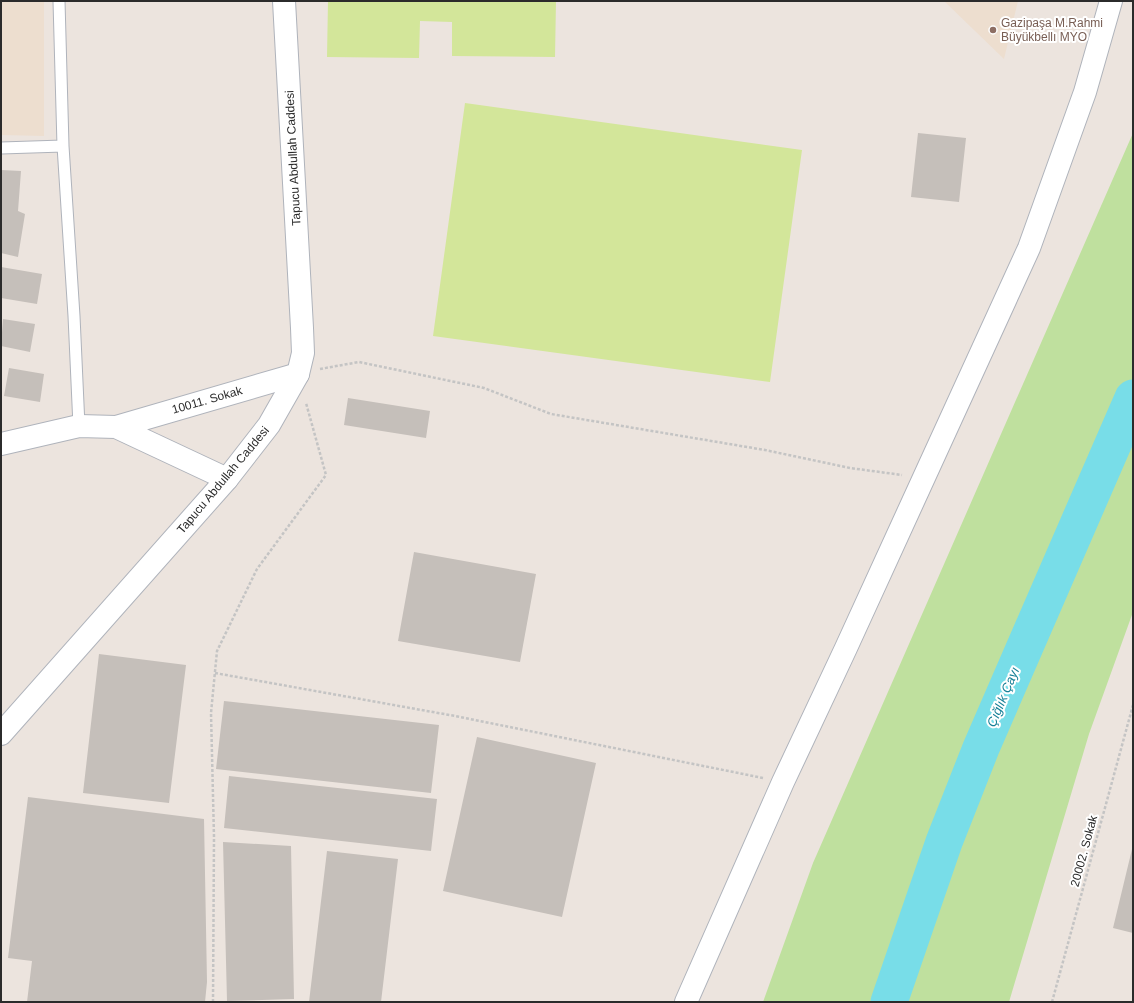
<svg xmlns="http://www.w3.org/2000/svg" width="1134" height="1003" font-family="Arial,sans-serif">
  <rect width="100%" height="100%" fill="#ece4de"/>
  <path fill="#eddecf" d="M1,1h43v135l-43,-1z
    M944,1h74l-14,58z"/>
  <path fill="#bfe09e" d="M1133,133v479l-44,122 -80,268h-246l50,-139z"/>
  <path fill="#d3e69a" d="M328,1h228l-1,56 -103,-1v-34l-32,-1 -1,37 -92,-1z
    M465,103l337,47 -32,232 -337,-46z"/>
  <g fill="none" stroke-linecap="round" stroke-linejoin="round">
    <path stroke="#78dde8" stroke-width="37" d="M889,1002l55,-160 37,-94 152,-350"/>
  </g>
  <path fill="#c5bfba" d="M918,133l48,5 -7,64 -48,-5z
    M1,170l20,1 -3,40 7,3 -7,43 -17,-4z
    M1,267l41,7 -5,30 -36,-6z
    M3,319l32,5 -5,28 -29,-6z
    M9,368l35,6 -4,28 -36,-6z
    M348,398l82,13 -4,27 -82,-13z
    M414,552l122,22 -16,88 -122,-21z
    M99,654l87,11 -17,138 -86,-10z
    M224,701l215,24 -8,68 -215,-24z
    M477,737l119,26 -34,154 -119,-26z
    M229,776l208,23 -6,52 -207,-23z
    M28,797l176,22 3,163 -2,20h-178l5,-41 -24,-3z
    M223,842l68,4 3,153 -67,2z
    M1133,845v88l-20,-5z
    M327,851l71,8 -17,143h-72z"/>
  <g fill="none" stroke-linecap="round" stroke-linejoin="round">
    <defs>
      <path id="lane" d="M59,1l4,145 11,170 5,110
        M1,148l62,-2"/>
      <path id="street" d="M116,427l111,52
        M1,444l78,-18 37,1 182,-53
        M686,1002l97,-220 63,-134 183,-400 56,-156 26,-91"/>
      <path id="secondary" d="M1,734l226,-255 42,-54 29,-51 5,-21 -1,-25 -18,-327"/>
    </defs>
    <use href="#lane" stroke="#afb3bb" stroke-width="13"/>
    <use href="#street" stroke="#afb3bb" stroke-width="24"/>
    <use href="#secondary" stroke="#afb3bb" stroke-width="24"/>
    <path stroke="#c4c4c4" stroke-width="2.5" stroke-dasharray="3 2" stroke-linecap="butt" d="M320,369l39,-7 125,26 67,26 214,36 85,18 52,7
      M215,673l240,43 308,62
      M213,1002l1,-165 -3,-124 6,-62 40,-82 69,-94 -20,-72
      M1052,1002l81,-297"/>
    <use href="#lane" stroke="#fff" stroke-width="11"/>
    <use href="#street" stroke="#fff" stroke-width="22"/>
    <use href="#secondary" stroke="#fff" stroke-width="22"/>
  </g>
  <circle fill="#8d6e63" stroke="#fff" stroke-width="1.5" cx="993" cy="30" r="4"/>
  <g text-anchor="middle" dominant-baseline="central" stroke-width="4" stroke-linejoin="round" paint-order="stroke">
    <g font-size="12" fill="#785e54" stroke="#fff" text-anchor="start">
      <text x="1001" y="23">Gazipaşa M.Rahmi<tspan x="1001" dy="14">Büyükbellı MYO</tspan></text>
    </g>
    <g font-size="12" fill="#2b2b2b" stroke="#fff">
      <text transform="translate(293 158) rotate(-93)">Tapucu Abdullah Caddesi</text>
      <text transform="translate(207 400) rotate(-16)">10011. Sokak</text>
      <text transform="translate(223 480) rotate(-50)">Tapucu Abdullah Caddesi</text>
      <text transform="translate(1084 851) rotate(-75)">20002. Sokak</text>
    </g>
    <g font-size="13" font-style="italic" fill="#157f96" stroke="#fff">
      <text transform="translate(1003 697) rotate(-67)">Çığlık Çayı</text>
    </g>
  </g>
  <rect width="1134" height="1003" fill="none" stroke="#2b2b2b" stroke-width="4"/>
</svg>
